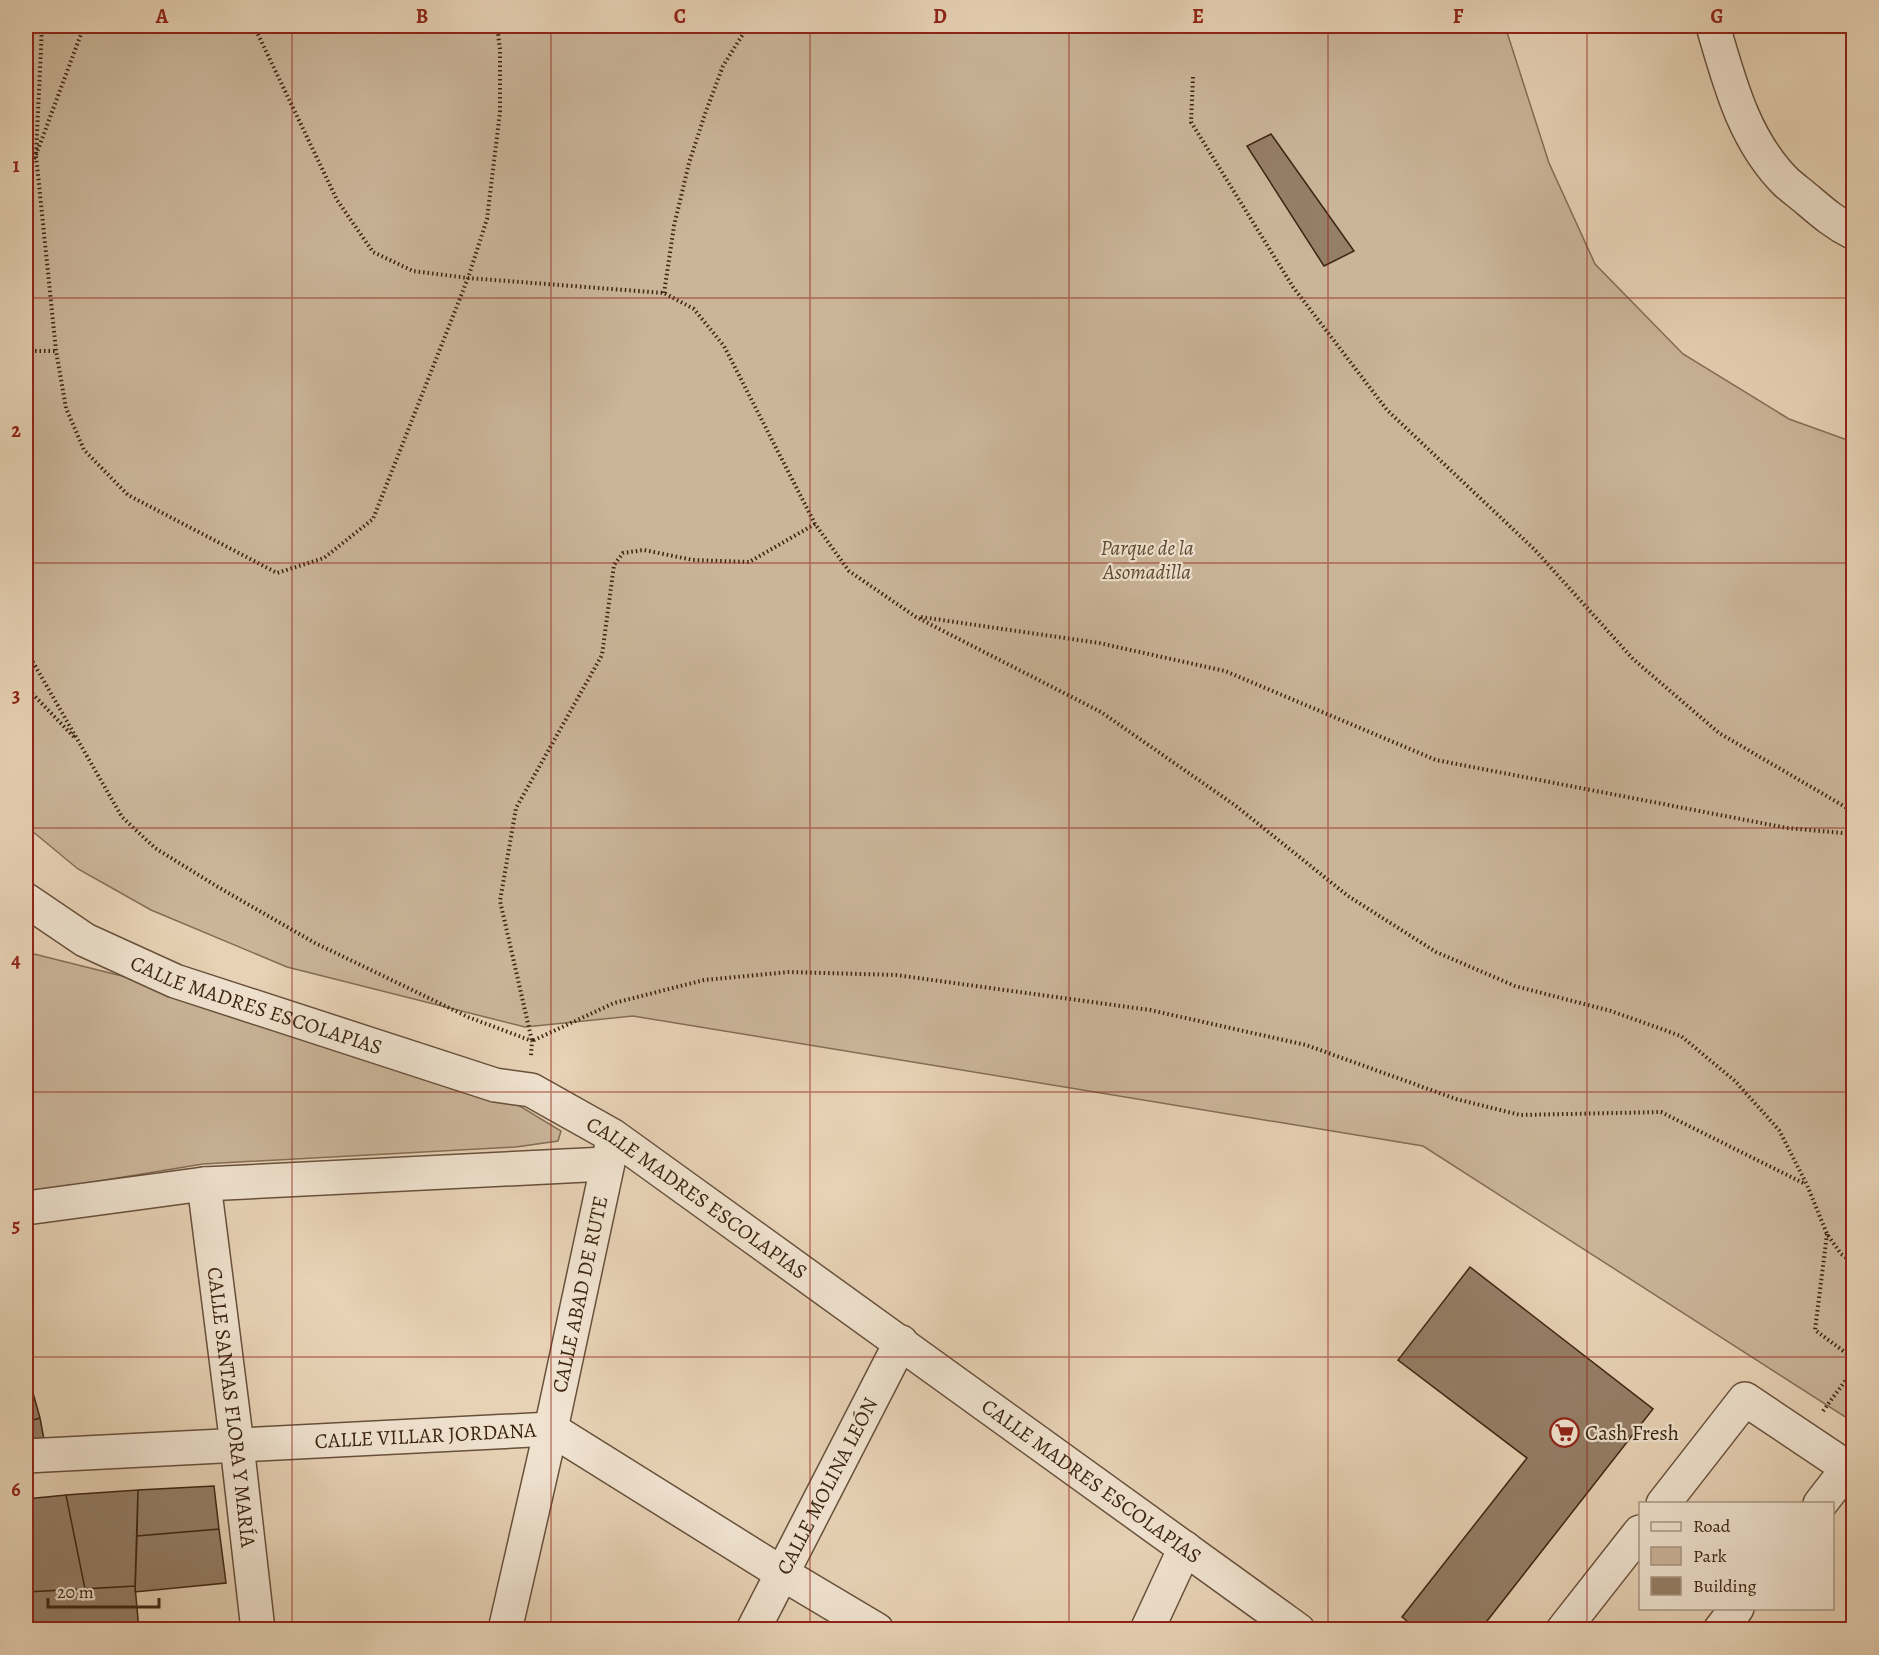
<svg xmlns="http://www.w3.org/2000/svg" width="1879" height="1655" font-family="Alegreya,serif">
  <rect width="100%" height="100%" fill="#e7d2b5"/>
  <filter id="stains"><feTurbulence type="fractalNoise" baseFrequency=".00333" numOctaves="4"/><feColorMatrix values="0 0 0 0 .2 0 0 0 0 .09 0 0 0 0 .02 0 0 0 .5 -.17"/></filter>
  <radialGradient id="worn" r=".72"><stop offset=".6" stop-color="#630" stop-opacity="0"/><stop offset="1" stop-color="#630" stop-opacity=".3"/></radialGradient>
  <path fill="#cab599" stroke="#846d56" stroke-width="1.5" d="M26,26h1479l44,137 46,101 88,90 106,65 64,23v980l-430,-276 -790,-130 -108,11 -238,-60 -136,-57 -73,-41 -52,-43z
    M26,952l140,35 339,110 56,34 -3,10 -42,6 -313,17 -177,29z"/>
  <path fill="#957f67" stroke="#3d2512" stroke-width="1.5" d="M1271,134l83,117 -30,15 -77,-120z
    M1470,1267l183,142 -173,221h-62l-16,-13 125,-159 -129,-98z
    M26,1368l14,50 -14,4z
    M40,1418l5,27 -19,2v-25z
    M214,1486l5,43 -82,7 1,-46z
    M138,1490l-3,96 -50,3 -19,-94z
    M66,1495l19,94 -59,3v-93z
    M219,1529l7,54 -91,9 2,-56z
    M135,1586l4,44h-113v-38z"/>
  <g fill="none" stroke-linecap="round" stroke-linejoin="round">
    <defs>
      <g id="minor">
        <path d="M1713,26c16,55 31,115 74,157 7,6 15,12 22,18 14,12 27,23 45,32"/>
        <path id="s1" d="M26,900l59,40 90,41 320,104 36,5 82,46 685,494"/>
        <path id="s2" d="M204,1184l33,261 21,185"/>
        <path d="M26,1208l178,-24 402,-20"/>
        <path id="s3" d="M26,1456l525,-27 232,145 94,56"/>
        <path d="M1663,1504l82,-105 103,69 -28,36"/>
        <path id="s4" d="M505,1630l46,-201 61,-285"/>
        <path id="s5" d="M753,1630l148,-288"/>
        <path d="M1147,1630l38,-82"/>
        <path d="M1563,1630l77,-98"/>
        <path d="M1720,1630l17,-22"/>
      </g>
    </defs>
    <use href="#minor" stroke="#68503b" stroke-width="36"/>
    <path stroke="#3d2512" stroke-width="4" stroke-dasharray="1.5 3" stroke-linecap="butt" d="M42,26l-6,129 20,196 10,57 18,42 44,45 149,78 47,-15 49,-39 95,-241 19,-59 13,-107v-63l-3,-23
      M254,26l83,174 36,52 40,19 55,7 196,15 30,16 30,37 91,178 34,47 67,46 185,95 135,94 112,90 88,56 79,34 96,25 70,25 54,45 44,49 28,55 20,49 14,20 13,9
      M1193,77l-2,45 102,165 94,123 148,140 98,109 86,74 135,79
      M26,175l10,-20 48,-129
      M664,293l10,-67 15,-63 16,-49 18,-48 25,-40
      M26,351h30
      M815,524l-66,38 -56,-2 -49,-10 -21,3 -9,12 -12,90 -86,153 -16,93 32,140 82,-38 90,-23 85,-8 107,3 254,35 156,35 150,54 64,16 141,-3 144,72
      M921,617l178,26 126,28 211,89 351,68 67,6
      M26,650l96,167 33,31 63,39 97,56 153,74 64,24 -1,15
      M26,687l49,51
      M1827,1234l-12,96 39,29
      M1823,1411l31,-42"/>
    <use href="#minor" stroke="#efe2cf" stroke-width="33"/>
  </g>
  <path fill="none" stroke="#8f2418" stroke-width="1.5" stroke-opacity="0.55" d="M292,26v1604M551,26v1604M810,26v1604M1069,26v1604M1328,26v1604M1587,26v1604M26,298h1828M26,563h1828M26,828h1828M26,1092h1828M26,1357h1828"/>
  <defs>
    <symbol id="supermarket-ring" viewBox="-11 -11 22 22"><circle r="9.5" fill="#efe2cf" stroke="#8f2418" stroke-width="1.5"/><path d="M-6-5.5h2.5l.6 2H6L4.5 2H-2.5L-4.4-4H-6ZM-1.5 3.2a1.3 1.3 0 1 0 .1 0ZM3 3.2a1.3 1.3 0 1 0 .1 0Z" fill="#8f2418"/></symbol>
  </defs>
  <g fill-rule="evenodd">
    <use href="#supermarket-ring" x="1548" y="1416" width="33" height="33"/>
  </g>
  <g text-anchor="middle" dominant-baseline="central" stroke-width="4.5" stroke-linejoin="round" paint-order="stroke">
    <g font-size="21" font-style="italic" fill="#604934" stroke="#efe2cf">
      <text x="1147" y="548">Parque de la<tspan x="1147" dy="24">Asomadilla</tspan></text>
    </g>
    <g font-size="21" fill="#3d2512" stroke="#efe2cf">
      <text stroke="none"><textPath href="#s1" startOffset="255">CALLE MADRES ESCOLAPIAS</textPath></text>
      <text stroke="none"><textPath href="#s1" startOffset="741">CALLE MADRES ESCOLAPIAS</textPath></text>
      <text stroke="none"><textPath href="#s4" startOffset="344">CALLE ABAD DE RUTE</textPath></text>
      <text stroke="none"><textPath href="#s2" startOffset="225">CALLE SANTAS FLORA Y MARÍA</textPath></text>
      <text stroke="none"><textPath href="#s3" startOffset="400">CALLE VILLAR JORDANA</textPath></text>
      <text stroke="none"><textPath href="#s1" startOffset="1227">CALLE MADRES ESCOLAPIAS</textPath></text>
      <text stroke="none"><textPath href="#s5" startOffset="162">CALLE MOLINA LEÓN</textPath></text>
    </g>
    <g font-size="21" fill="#3d2512" stroke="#efe2cf" text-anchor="start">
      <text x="1585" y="1433">Cash Fresh</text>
    </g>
  </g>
  <rect width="1879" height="1655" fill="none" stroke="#e7d2b5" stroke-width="66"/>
  <rect x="1639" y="1502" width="195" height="108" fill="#efe2cf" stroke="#a89683" stroke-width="1.5"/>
  <rect x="1651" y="1522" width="30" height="9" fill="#efe2cf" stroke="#a89683" stroke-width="1.5"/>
  <text x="1693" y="1532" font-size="18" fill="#3d2512">Road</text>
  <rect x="1651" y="1547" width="30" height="18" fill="#cab599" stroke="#a89683" stroke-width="1.5"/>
  <text x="1693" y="1562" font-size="18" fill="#3d2512">Park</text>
  <rect x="1651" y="1577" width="30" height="18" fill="#957f67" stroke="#a89683" stroke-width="1.5"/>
  <text x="1693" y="1592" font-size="18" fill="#3d2512">Building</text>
  <path d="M48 1598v9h111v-9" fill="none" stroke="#3d2512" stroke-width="3"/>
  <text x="57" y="1598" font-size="18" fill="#3d2512" stroke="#efe2cf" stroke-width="4.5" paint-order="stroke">20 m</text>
  <rect x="33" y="33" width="1813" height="1589" fill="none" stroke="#8f2418" stroke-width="2"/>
  <g font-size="20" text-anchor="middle" font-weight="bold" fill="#8f2418">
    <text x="162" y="23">A</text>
    <text x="422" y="23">B</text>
    <text x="680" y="23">C</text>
    <text x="940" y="23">D</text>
    <text x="1198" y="23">E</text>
    <text x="1458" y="23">F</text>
    <text x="1717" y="23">G</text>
    <text x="16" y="172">1</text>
    <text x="16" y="437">2</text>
    <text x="16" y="702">3</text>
    <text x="16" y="967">4</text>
    <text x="16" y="1232">5</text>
    <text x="16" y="1496">6</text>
  </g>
  <rect width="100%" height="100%" filter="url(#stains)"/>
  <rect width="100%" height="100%" fill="url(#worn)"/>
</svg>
